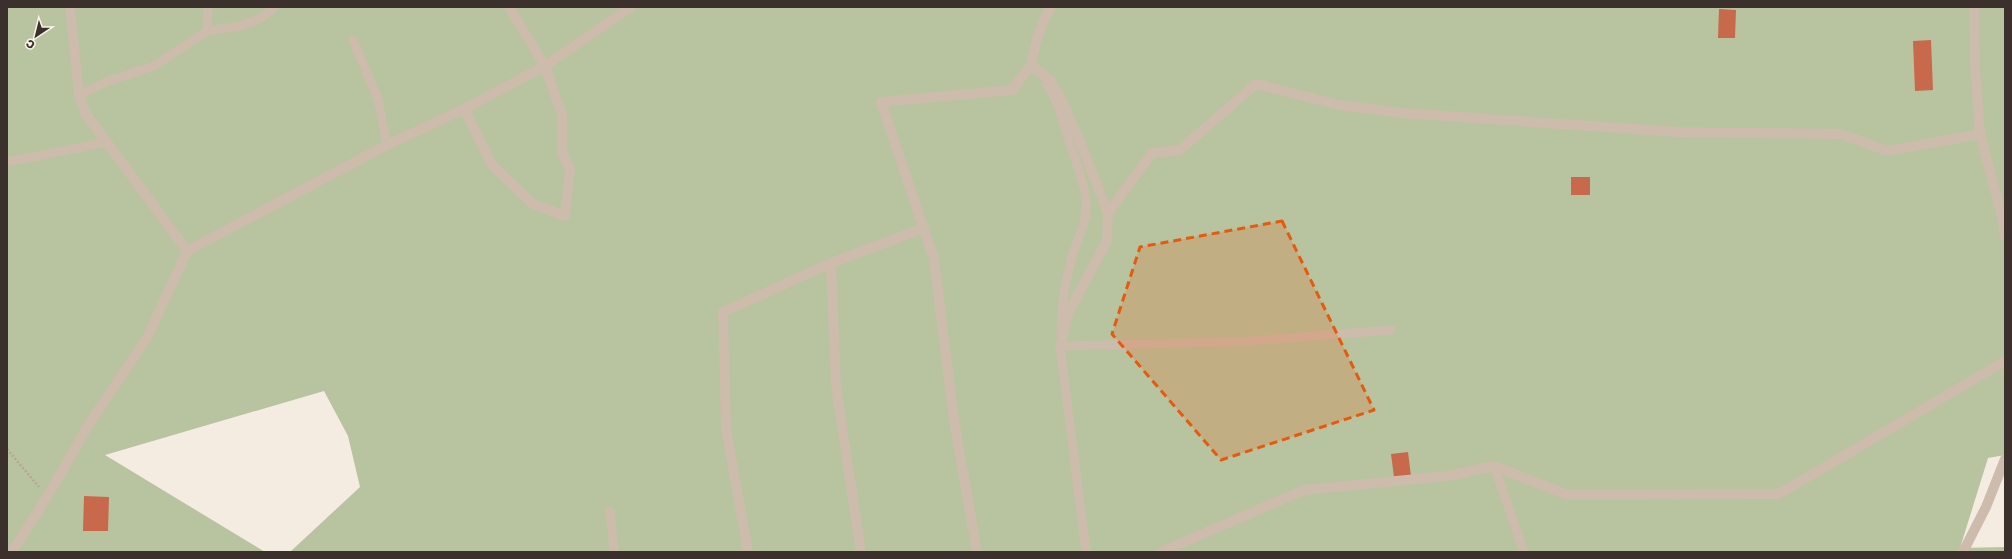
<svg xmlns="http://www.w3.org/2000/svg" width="2012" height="559" font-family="Rubik,sans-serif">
  <rect width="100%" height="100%" fill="#f4ebe1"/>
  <path fill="#b8c4a0" d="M7,7h1998v448l-17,3 -28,90 45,-1v5h-1715l70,-65 -12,-51 -24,-45 -219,64 160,97h-258z"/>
  <path fill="#c8694b" d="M1719,9l17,1 -1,28h-17z
    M1931,40l2,50 -18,1 -2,-50z
    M1571,177h19v18h-19z
    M1408,452l3,24 -17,1 -3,-23z
    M84,496l25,1 -1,34h-25z"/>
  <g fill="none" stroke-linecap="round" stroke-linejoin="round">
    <path stroke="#b9a596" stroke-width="2.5" stroke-dasharray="2 2" stroke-linecap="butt" d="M7,449l32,38"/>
    <path stroke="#cdbbac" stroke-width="9" d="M207,31l1,-24
      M353,40l25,59 9,46
      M1046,83c10,11 16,36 21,51 6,21 17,45 19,67 2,21 -10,40 -15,59 -7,25 -10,49 -10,75
      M79,95l27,-13 48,-16 53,-35 33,-5 21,-8 14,-11
      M7,162l101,-20
      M1494,466l30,86
      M610,511l4,41
      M1086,552l-26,-206 176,-4 155,-12"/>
    <path stroke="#cdbbac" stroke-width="10" d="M1974,7l1,59 5,68 22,82 3,20
      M1031,65l20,16 13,24 17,39 27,69 -1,28 -38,70 -9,35
      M464,109l28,56 41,39 32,12 5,-47 -8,-16v-38l-17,-49 -36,-59
      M1108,213l44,-60 28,-3 76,-66 83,21 63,8 276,19 162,2 48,17 92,-17
      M187,251l200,-106 77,-36 81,-43 86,-59
      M831,263l5,124 25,165
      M12,552l35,-55 42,-73 58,-86 40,-87 -101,-137 -7,-19 -9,-88
      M748,552l-22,-124 -3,-116 108,-49 93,-35
      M977,552l-23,-132 -20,-161 -53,-157 131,-12 19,-25 5,-23 9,-25 7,-10
      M1161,552l143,-62 144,-14 46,-10 74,29 211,-1 226,-133
      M1963,552l23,-45 19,-48"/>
  </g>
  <path fill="#e8590c" fill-opacity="0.2" stroke="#e8590c" stroke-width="3" stroke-dasharray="8 5" stroke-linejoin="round" d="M1282,221l92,189 -153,50 -109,-126 28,-87z"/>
  <rect width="2012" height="559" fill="none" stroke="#3b302b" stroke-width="16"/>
  <g transform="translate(36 36) rotate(215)" stroke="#fbf5ee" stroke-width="3" paint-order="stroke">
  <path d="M0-3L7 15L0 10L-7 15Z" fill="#3b302b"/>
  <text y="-6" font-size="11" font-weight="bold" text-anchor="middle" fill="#3b302b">С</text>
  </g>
</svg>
